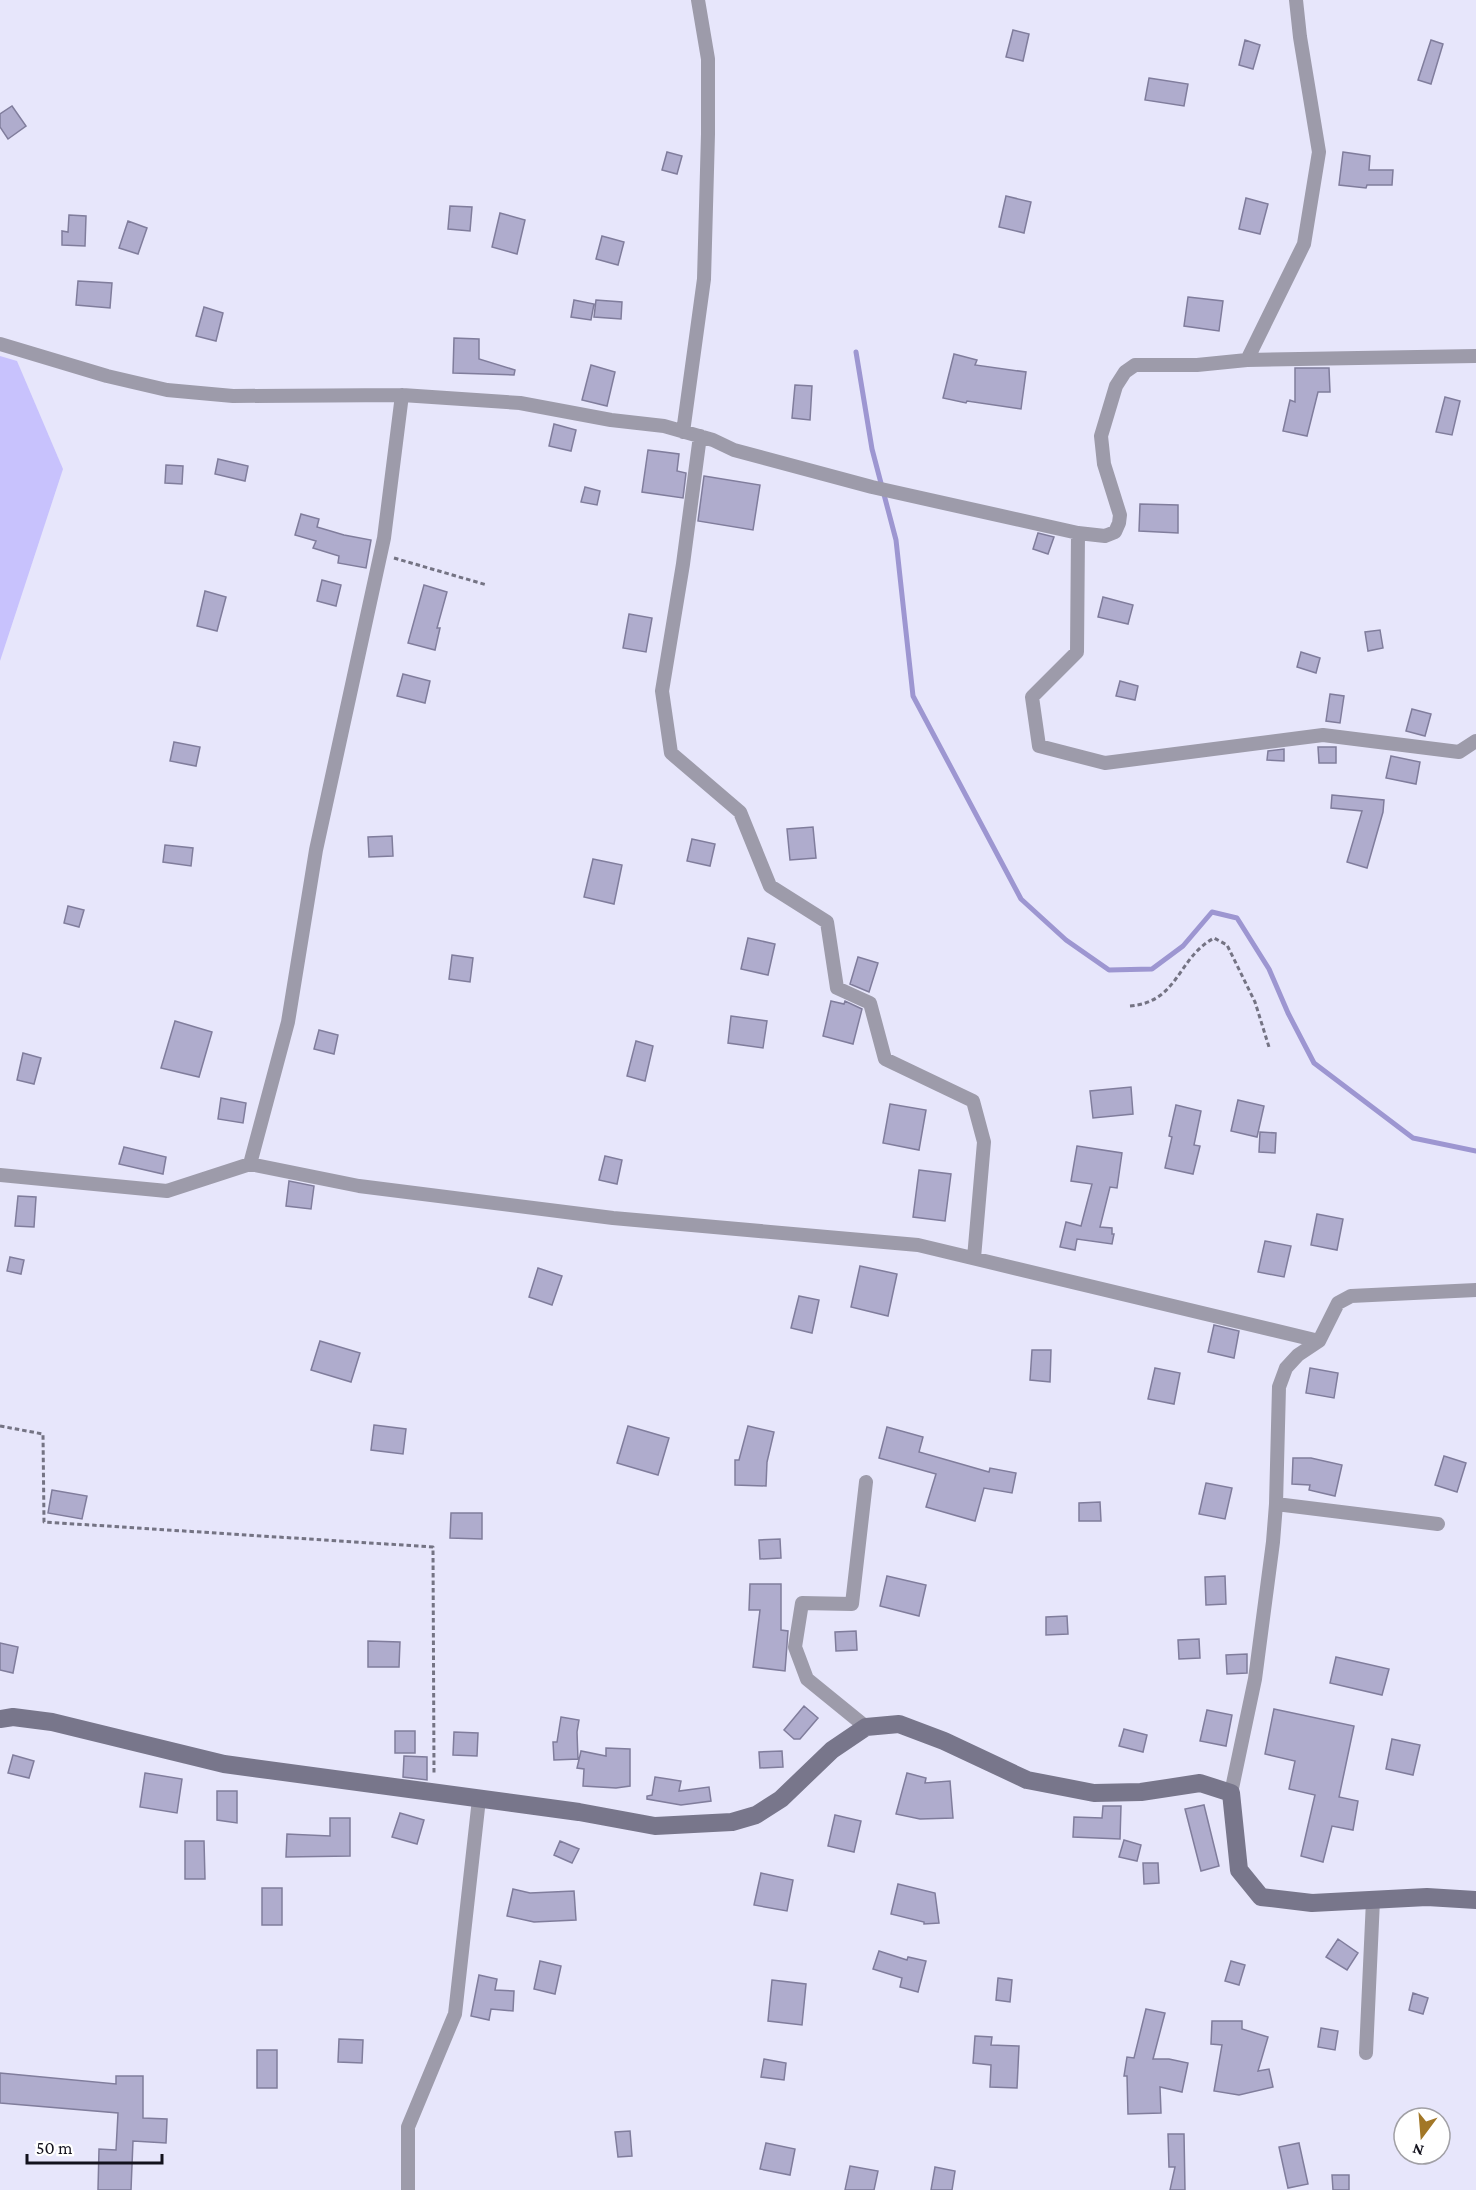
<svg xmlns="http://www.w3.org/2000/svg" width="1476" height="2190" font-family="'Crimson Pro',serif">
  <rect width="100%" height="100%" fill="#e7e6fb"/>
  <path fill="#c8c2fd" d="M0,356l17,5 46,108 -63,192z"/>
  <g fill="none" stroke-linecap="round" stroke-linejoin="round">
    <path stroke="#9d96d1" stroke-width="5" d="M856,352l16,97 24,91 17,156 108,203 45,41 43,30 43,-1 31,-23 29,-34 25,6 32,51 19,44 26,50 99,75 63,13"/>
  </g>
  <path fill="#afaccd" stroke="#807d9c" stroke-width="1.5" d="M1013,30l16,4 -6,27 -17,-4z
    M1245,40l15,5 -7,24 -14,-4z
    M1431,40l12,4 -12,40 -13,-4z
    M1149,78l39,6 -4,22 -39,-6z
    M12,106l14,20 -18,13 -8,-12v-13z
    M667,152l15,4 -5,18 -15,-4z
    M1343,152l27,4 -1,14h24l-1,15h-25l-1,3 -27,-3z
    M1006,196l25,6 -7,31 -25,-6z
    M1246,198l22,6 -8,30 -21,-5z
    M450,206l22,1 -2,24 -22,-2z
    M500,213l25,7 -8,34 -25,-7z
    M69,215l17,1 -1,30 -23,-1v-14l6,1z
    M128,221l19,7 -9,26 -19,-6z
    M602,236l22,6 -6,23 -22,-6z
    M78,281l34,2 -2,25 -34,-3z
    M1188,297l35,4 -4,30 -35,-5z
    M574,300l20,4 -3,16 -20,-3z
    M596,300l26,2 -1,17 -27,-2z
    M204,307l19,6 -7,28 -20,-5z
    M454,338l25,1v20l36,11 -1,5 -61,-2z
    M954,354l23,6 -2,5 51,7 -5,37 -54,-8 -1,2 -23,-5z
    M591,365l24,7 -8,34 -25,-6z
    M1295,368h34l1,24h-12l-11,44 -24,-5 7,-31 5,2z
    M795,385l17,1 -2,34 -18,-2z
    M1445,397l15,4 -8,34 -16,-3z
    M554,424l22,6 -5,21 -22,-5z
    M648,450l31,4 -2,17 9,2 -3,25 -41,-6z
    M218,459l30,7 -3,15 -30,-7z
    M166,465l17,1 -1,18 -17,-1z
    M704,476l56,9 -7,45 -55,-9z
    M585,487l15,4 -3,14 -16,-3z
    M1140,504l38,1v28l-39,-2z
    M301,514l18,5 -2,8 27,8 27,5 -5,28 -28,-5 1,-7 -26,-8 3,-7 -21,-6z
    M1038,533l16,4 -6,17 -15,-5z
    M322,580l19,5 -5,21 -19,-5z
    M424,585l23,7 -10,36h3l-5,22 -27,-7z
    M205,591l21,6 -9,34 -20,-5z
    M1103,597l30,8 -5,19 -30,-7z
    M629,614l23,4 -6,34 -23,-4z
    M1380,630l3,18 -15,3 -3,-19z
    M1301,652l19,6 -4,15 -19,-6z
    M403,674l27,7 -5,22 -28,-7z
    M1120,681l18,5 -3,14 -19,-4z
    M1330,694l14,2 -4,27 -14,-2z
    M1412,709l19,5 -6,22 -19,-5z
    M174,742l26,5 -4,19 -26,-5z
    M1318,747h18v16h-17z
    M1284,749v12l-17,-1 1,-9z
    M1391,756l29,6 -4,22 -30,-6z
    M1332,795l52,5 -1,12 -16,56 -20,-6 15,-51 -31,-3z
    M813,827l3,31 -26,2 -3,-31z
    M392,836l1,20 -24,1 -1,-20z
    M692,839l23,5 -5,22 -23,-5z
    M165,845l28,3 -2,18 -28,-4z
    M593,859l29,6 -8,39 -30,-7z
    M68,906l16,4 -5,17 -15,-4z
    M748,938l27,6 -7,31 -27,-6z
    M452,955l21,3 -3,24 -21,-3z
    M858,957l20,6 -9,29 -19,-8z
    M831,1001l13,3 1,-3 17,8 -9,35 -30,-8z
    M731,1016l36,5 -4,27 -35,-5z
    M175,1021l37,11 -13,45 -38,-9z
    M319,1030l19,5 -4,19 -20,-5z
    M636,1041l17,5 -8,35 -18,-5z
    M23,1053l18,5 -7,26 -17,-4z
    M1131,1087l2,27 -40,4 -3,-27z
    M221,1098l25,5 -3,20 -25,-4z
    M1238,1100l26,6 -7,31 -26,-6z
    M890,1104l36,6 -7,40 -36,-7z
    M1176,1105l25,6 -7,34 6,1 -7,28 -28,-6 7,-31 -3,-1z
    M1260,1132l16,1 -1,20 -16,-1z
    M1077,1146l45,7 -5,35 -7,-1 -10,40 12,1v6h2l-2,10 -35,-5 -2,11 -15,-3 6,-25 15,4 11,-42 -21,-3z
    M124,1147l42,10 -3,17 -44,-10z
    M605,1156l17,4 -5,24 -18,-4z
    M919,1170l32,4 -6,47 -32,-4z
    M289,1181l25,5 -3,23 -25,-3z
    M18,1196l18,1 -2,30 -19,-1z
    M1317,1214l26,5 -6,31 -26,-5z
    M1265,1241l26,5 -7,31 -26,-5z
    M10,1257l14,3 -3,14 -14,-3z
    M860,1266l37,8 -9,42 -37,-9z
    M538,1268l24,8 -10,29 -23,-8z
    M799,1296l20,4 -7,33 -21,-5z
    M1214,1325l25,6 -5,27 -26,-6z
    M320,1341l40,12 -9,29 -40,-12z
    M1032,1350h19l-1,32 -20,-2z
    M1155,1368l25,5 -6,31 -26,-5z
    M1310,1368l28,5 -4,25 -28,-5z
    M374,1425l32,4 -3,25 -32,-4z
    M628,1426l41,12 -11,37 -41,-12z
    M748,1426l26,6 -7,30 -1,24 -31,-1v-25h4z
    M887,1427l36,10 -4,15 70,20 1,-4 26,5 -4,20 -28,-5 -9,33 -49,-14 10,-33 -57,-16z
    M1444,1456l22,7 -9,29 -22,-7z
    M1293,1458h18l31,7 -7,31 -26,-6 1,-5 -18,-1z
    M1206,1483l26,5 -7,31 -26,-5z
    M52,1490l35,6 -5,23 -34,-6z
    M1100,1502l1,19h-22v-18z
    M451,1513h31v26l-32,-1z
    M780,1539l1,19 -21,1 -1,-19z
    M887,1576l39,9 -7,31 -39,-10z
    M1225,1576l1,28 -20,1 -1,-28z
    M750,1584h31v46l7,1 -3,40 -32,-4 7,-57h-11z
    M1067,1616l1,18 -22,1v-18z
    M856,1631l1,19 -21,1 -1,-19z
    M1199,1639l1,19 -21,1 -1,-19z
    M368,1641l32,1 -1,25h-31z
    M0,1643l18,4 -5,26 -13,-3z
    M1247,1654v19l-20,1 -1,-19z
    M1336,1657l53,12 -7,26 -52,-12z
    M804,1706l14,12 -18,21h-6l-10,-9z
    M1274,1709l80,17 -15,71 19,4 -5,29 -21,-4 -9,36 -22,-6 14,-61 -26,-6 6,-28 -30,-7z
    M1207,1710l25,5 -6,31 -26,-5z
    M561,1717l18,3 -2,12 1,27 -24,1 -1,-18h4z
    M1124,1729l23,6 -4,17 -24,-6z
    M395,1731h20v22h-20z
    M454,1732l24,1 -1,23 -24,-1z
    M1392,1739l28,6 -7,30 -27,-6z
    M606,1748l24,1v37l-14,2 -33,-2 1,-17 -7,-1 4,-17 25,5z
    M782,1751l1,16 -23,1 -1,-16z
    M13,1755l21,6 -5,17 -21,-5z
    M404,1756l23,1v23l-24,-3z
    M145,1773l37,6 -5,34 -37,-6z
    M907,1773l19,5 -1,5 25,-2 3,37 -33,1 -24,-5z
    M655,1777l26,4 -2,10 30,-4 2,14 -30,4 -34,-6v-3l5,-1z
    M217,1791h20v32l-20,-3z
    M1204,1805l15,61 -18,5 -16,-62z
    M1103,1806h18l-1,33 -47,-2 1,-20 28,1z
    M400,1813l24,7 -7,24 -25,-7z
    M835,1815l26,6 -7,31 -26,-6z
    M330,1818h20v38l-64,1 1,-23 43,2z
    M1124,1840l17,5 -4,16 -18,-4z
    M185,1841h19l1,38h-20z
    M560,1841l19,8 -7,14 -18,-8z
    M1143,1863h15l1,20 -15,1z
    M761,1873l32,7 -6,31 -33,-6z
    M898,1884l37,9 4,30 -15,1v-2l-33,-8z
    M262,1888h20v37h-20z
    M513,1889l17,4 44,-2 2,29 -42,2 -27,-6z
    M1338,1939l20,14 -11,17 -21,-13z
    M879,1951l28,9 1,-3 18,4 -8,31 -18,-5 2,-9 -29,-9z
    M540,1961l21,5 -6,28 -21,-5z
    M1231,1961l14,4 -6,20 -14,-4z
    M479,1975l18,4 -2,11 19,1 -1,20 -22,-2 -2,11 -18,-4z
    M998,1978l14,2 -2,22 -14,-2z
    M772,1980l34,4 -4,41 -34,-4z
    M1413,1993l15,5 -5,16 -14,-4z
    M1146,2009l19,4 -12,46h16l19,4 -6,29 -22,-5 1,26 -33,1 -1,-38h-3l3,-19 7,1z
    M1212,2021h30v8l26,8 -10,34 11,-2 4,18 -34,8 -25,-4 8,-46 -11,-1z
    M1321,2028l17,3 -3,19 -17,-3z
    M975,2036l17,1 -1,8 28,1 -2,42 -27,-1 1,-22 -18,-2z
    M339,2039l24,1 -1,23 -24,-1z
    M257,2050h20v38h-20z
    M764,2059l22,4 -2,17 -23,-3z
    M0,2073l116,11v-8h27v42l24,1 -1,24 -33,-2 -2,49h-33l1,-41 17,1 2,-37 -118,-10z
    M630,2131l2,25 -14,1 -3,-25z
    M1168,2134h16l1,56h-15l5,-23h-6z
    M766,2143l29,6 -5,26 -30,-6z
    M1299,2143l9,41 -20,4 -9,-41z
    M850,2166l28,5 -4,19h-29z
    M935,2167l20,4 -3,19h-21z
    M1332,2175h17v15h-16z"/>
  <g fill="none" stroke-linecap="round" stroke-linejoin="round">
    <path stroke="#747383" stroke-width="3" stroke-dasharray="4.5 3" stroke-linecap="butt" d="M394,558l93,27
      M1130,1006c49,-4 47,-48 84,-68l13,7 28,57 14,45
      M0,1426l43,8 1,88 389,25 1,228"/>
    <path stroke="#9d9baa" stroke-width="14" d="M0,344l107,32 60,14 66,6 169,-1 118,8 91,17 53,6 49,14 21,10 138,37 206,46 27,3 10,-4 4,-9 1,-8 -16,-51 -3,-28 15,-50 9,-14 10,-7h62l50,-5 57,-116 15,-92 -19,-115 -4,-37
      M1247,360l229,-4
      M683,432l21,-153 4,-145v-75l-10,-59
      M700,436l-17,128 -21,127 9,62 69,59 30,74 57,36 10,66 33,15 15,56 88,42 11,41 -10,116
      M1078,533l-1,119 -45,45 7,49 66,17 218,-28 136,17 17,-11
      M250,1164l38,-142 28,-172 68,-312 18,-143
      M0,1175l167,16 83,-27 109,22 254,32 305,27 401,96
      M866,1482l-14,122 -50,-1 -7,44 12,32 59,48
      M1276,1504l162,20
      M1231,1793l24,-114 18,-137 3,-38 3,-117 7,-19 12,-13 21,-14 19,-38 13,-7 125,-6
      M1366,2053l7,-153
      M408,2190v-63l47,-113 24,-215"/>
    <path stroke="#78768b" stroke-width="18" d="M0,1719l13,-2 39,5 172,42 355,48 76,14 77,-4 24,-7 25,-16 51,-49 34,-23 33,-3 45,17 83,39 67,13 47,-1 59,-9 31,10 8,77 22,27 51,6 115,-6 49,3"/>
  </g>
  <g transform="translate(1422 2136) rotate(196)"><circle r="28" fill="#ffffff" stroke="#a1a0a5" stroke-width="1.5"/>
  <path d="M0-4.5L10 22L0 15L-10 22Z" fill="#a27727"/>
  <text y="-9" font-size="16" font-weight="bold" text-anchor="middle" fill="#13121d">N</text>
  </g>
  <path d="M27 2154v9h135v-9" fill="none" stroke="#13121d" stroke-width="3"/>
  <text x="36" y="2154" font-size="18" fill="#13121d" stroke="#ffffff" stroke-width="4.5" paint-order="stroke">50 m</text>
</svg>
